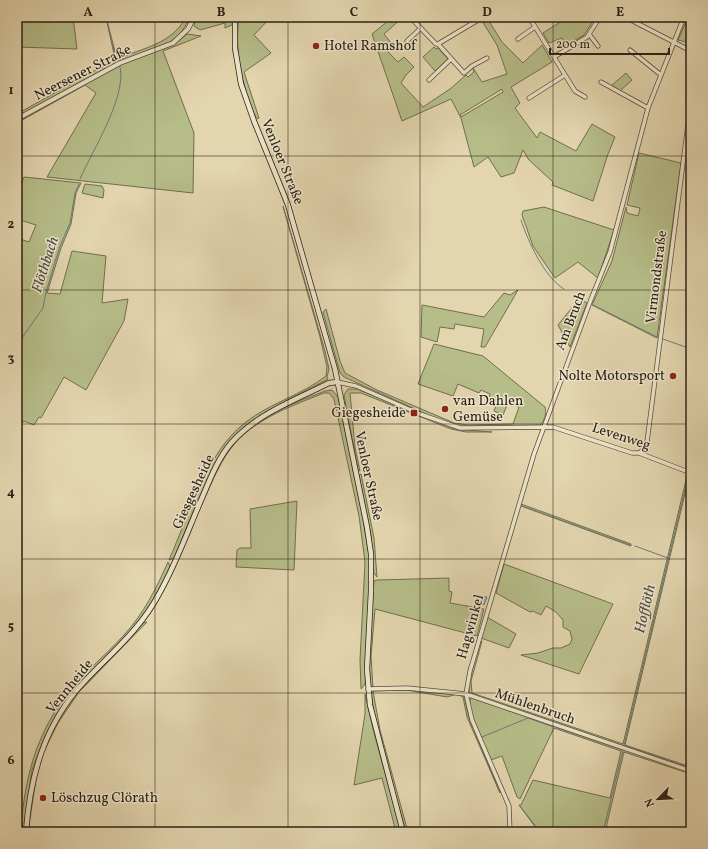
<svg xmlns="http://www.w3.org/2000/svg" width="708" height="849" font-family="Vollkorn,serif">
  <rect width="100%" height="100%" fill="#e3d5ae"/>
  <filter id="stains"><feTurbulence type="fractalNoise" baseFrequency=".005" numOctaves="4"/><feColorMatrix values="0 0 0 0 .2 0 0 0 0 .09 0 0 0 0 .02 0 0 0 .5 -.17"/></filter>
  <radialGradient id="worn" r=".72"><stop offset=".6" stop-color="#630" stop-opacity="0"/><stop offset="1" stop-color="#630" stop-opacity=".3"/></radialGradient>
  <path fill="#b6bd89" stroke="#706e50" fill-rule="evenodd" d="M17,17h56l4,32 -60,-2z
    M106,17l11,42c26,-11 55,-15 69,-42h5l-11,17 -10,8 -52,20 -101,55v-3l98,-55z
    M196,17h37l-1,8 -7,3v-5l-25,7 -6,-4z
    M239,17h32l-17,18 17,18 -27,19 15,46 -1,1c-4,-3 -5,-9 -7,-14 -11,-28 -16,-58 -12,-88z
    M393,17h10l-19,17 7,9 -6,6 13,13 6,-5 10,10 -8,8 -5,8 22,24 27,-18 16,-14 2,2 6,-5 -1,-4 9,14 25,-8 -10,-29 -15,-24 5,-3 15,24 21,21 19,-18 10,17 -41,25 9,16 -5,5 22,30 3,-6 36,19 16,-27 23,13 -7,17 -15,47 -41,-16 1,-3 -24,-22 -6,-10 -9,23 -13,4 -13,-20 -14,10 -13,-49 -10,-19 -49,22 -30,-87zM502,89l1,3 -42,25 -1,-2z
    M568,17l8,1 20,-1 -12,18 -24,14 -2,-2 7,-4 -3,-5 -13,5 -6,-10z
    M688,17h3v29l-5,-2v-2l-8,-2z
    M187,34l14,2 -38,15 31,82 -1,60 -146,-16 49,-84 -11,-8 -68,38v-2l103,-56 55,-21z
    M434,47l2,2 2,-1 10,11 -13,12 -12,-14z
    M626,73l6,7 -12,11 -9,-5z
    M639,153l42,10 -24,175 -65,-33 20,-44 14,-54 1,6 11,3 2,-8 -13,-3z
    M24,177l57,6 -5,10 -5,31 -10,24 -14,45 13,1 12,-43 34,5 -4,47 26,-4 -4,22 -38,69 -22,-13 -23,41 -2,-1 -5,8 -10,-4 -7,5v-188l12,4 7,-17 -19,-6v-23z
    M85,184l17,2 2,4 -1,8 -21,-5z
    M283,206l42,145 4,18 -2,8 1,2c-25,14 -64,31 -84,49 -32,27 -53,91 -70,130l-5,2c20,-45 37,-108 77,-138 24,-19 56,-27 80,-46l1,-9 -7,-30z
    M544,207l70,23 -16,48 -20,-16 -23,16 -22,-32 -11,-31 1,-4z
    M518,290l-33,57h-4l3,-18 -29,-5 -1,5 -14,-2 -3,15 -16,-5 1,-32 62,12 20,-24 6,2z
    M579,299l8,4 -17,44 -12,-22z
    M326,309l14,52 5,12 32,17 77,33 14,2 45,-1 6,-17 -11,-4 -5,12 -9,-4 4,-10 -9,-4 1,-3 -9,-4 -2,3 -21,-9 -5,12 -35,-12 16,-40 49,12 62,51c2,7 -1,15 -6,19l-78,1 -26,-9 -91,-41 -4,-4 -17,-61z
    M348,389h9l98,40 37,3h-26l-15,-3 -90,-36h-11l5,54 5,24 -2,-1 -14,-75z
    M332,390l6,7 24,117 7,41 1,23 -5,106 -4,5 -1,-29 5,-98 -6,-46 -25,-117 -5,-6h-5c-37,15 -77,28 -99,64 -11,18 -18,37 -27,56v-1c8,-19 15,-39 26,-56 23,-36 62,-50 101,-65z
    M361,474l13,64 3,39 -3,-4 -3,-38 -12,-60z
    M687,476l2,1 -64,268 66,22v2l-221,-75c-5,-13 6,-41 10,-53h2l-11,40 1,12 151,51z
    M297,501l-3,69 -58,-3 1,-17 3,-2h11l-1,-39z
    M521,504l110,40v2l-110,-40z
    M168,562l2,5 -9,21 -20,32 -70,75 -15,20 -11,21 -13,34 -7,51 -4,5c4,-46 14,-87 41,-125 18,-25 42,-44 62,-66 20,-22 32,-46 44,-73z
    M504,564l109,40 -34,70 -58,-19 17,-2 15,-5h8l9,-4 2,-5 -2,-8 -7,-4v-7l-7,-8 -10,-6 -5,9 -8,-4 -3,1 -34,-19z
    M449,578v13l3,1 -2,11 34,6 -7,27 -102,-27 -4,47 2,32 -2,-1c-7,-16 2,-85 3,-106l3,-1z
    M487,617l29,17 -7,14 -28,-10z
    M147,622l-68,70 -21,31 -15,30 -6,19 -9,60c3,-45 10,-86 37,-124 22,-31 54,-55 78,-85z
    M387,689l31,1 43,5 3,1 5,22 31,75 -33,-76 -4,-20 -6,-3 -10,3 -41,-7 -33,1 7,39 28,102h-2l-29,-102 -6,-37 2,-3z
    M365,694l8,35 28,103h-5l-14,-54 -28,7 11,-71z
    M471,698l220,74v2l-67,-22 -19,80h-66l-20,-27h2l12,-25 77,18 11,-47 -67,-23 -34,71 -3,-2 -15,-41 -11,4c-5,-11 -26,-53 -20,-62z"/>
  <path fill="#9ab6b6" stroke="#6e7a76" d="M478,595l9,2 -3,8 -4,-2 -3,-5z"/>
  <g fill="none" stroke-linecap="round" stroke-linejoin="round">
    <path stroke="#6e7a76" stroke-width="1" d="M106,17l10,42
      M80,179c12,-28 47,-82 40,-112
      M521,220c7,21 23,57 43,69
      M575,296l8,5
      M593,305l64,32
      M663,339l28,10
      M17,345l26,-37 3,-16 14,-46 10,-23 5,-30 4,-9
      M690,468l1,-3
      M688,477l-64,268 67,23
      M522,506l108,39
      M635,546l33,12
      M558,728l65,22 -20,82
      M482,737l46,-19 26,9
      M520,806l20,26"/>
    <defs>
      <path id="minor" d="M410,17l26,27h2l45,-27
        M529,17l46,74 10,6
        M625,17l66,34
        M416,23l6,-6
        M589,34l9,12
        M518,39l17,-12
        M407,41l14,-13
        M438,44l26,29 8,-7 15,-8
        M630,50l31,25
        M554,57l33,-20 13,-20
        M429,80l22,-21
        M601,82l47,26
        M529,98l36,-23
        M337,382l19,4 64,28 40,14 93,-1 79,26h7l52,20
        M639,453l6,-5 2,-6 44,-341
        M368,689l39,-1 59,6 225,77
        M17,828h9
        M510,832l-1,-26 -37,-86 -6,-26 4,-23 64,-217 56,-152 20,-50 38,-144 36,-91"/>
      <path id="tertiary" d="M17,119l103,-56 53,-20 15,-14 6,-12"/>
      <path id="secondary" d="M235,17v31l6,36 13,37 34,84 47,164 32,158 4,27v37l-4,78 3,36 33,127
        M26,832c4,-55 18,-107 57,-149 27,-29 57,-53 76,-89 17,-30 29,-64 43,-96 8,-19 16,-40 30,-56 25,-28 63,-42 97,-59l8,-1"/>
    </defs>
    <use href="#minor" stroke="#594d3c" stroke-width="5"/>
    <use href="#tertiary" stroke="#594d3c" stroke-width="5.5"/>
    <use href="#secondary" stroke="#2b2016" stroke-width="6"/>
    <use href="#minor" stroke="#ede4ca" stroke-width="3.5"/>
    <use href="#tertiary" stroke="#ede4ca" stroke-width="4"/>
    <use href="#secondary" stroke="#ede4ca" stroke-width="4.5"/>
  </g>
  <path fill="none" stroke="#2b2016" stroke-width="1" stroke-opacity="0.55" d="M155,17v815M288,17v815M420,17v815M553,17v815M17,156h674M17,290h674M17,424h674M17,559h674M17,693h674"/>
  <g fill="#8f2418" stroke="#ede4ca" stroke-width="1.5">
    <circle cx="316" cy="46" r="4"/>
    <circle cx="673" cy="376" r="4"/>
    <circle cx="445" cy="409" r="4"/>
    <rect x="410" y="409" width="8" height="8" rx="2"/>
    <circle cx="43" cy="798" r="4"/>
  </g>
  <g text-anchor="middle" dominant-baseline="central" stroke-width="3" stroke-linejoin="round" paint-order="stroke">
    <g font-size="14" fill="#2b2016" stroke="#ede4ca" text-anchor="start">
      <text x="324" y="46">Hotel Ramshof</text>
      <text x="665" y="376" text-anchor="end">Nolte Motorsport</text>
      <text x="453" y="401">van Dahlen<tspan x="453" dy="16">Gemüse</tspan></text>
      <text x="406" y="413" text-anchor="end">Giegesheide</text>
      <text x="51" y="798">Löschzug Clörath</text>
    </g>
    <g font-size="14" fill="#2b2016" stroke="#ede4ca">
      <text transform="translate(83 73) rotate(-27)">Neersener Straße</text>
      <text transform="translate(282 162) rotate(68)">Venloer Straße</text>
      <text transform="translate(657 277) rotate(-83)">Virmondstraße</text>
      <text transform="translate(571 321) rotate(-69)">Am Bruch</text>
      <text transform="translate(621 437) rotate(18)">Levenweg</text>
      <text transform="translate(368 476) rotate(78)">Venloer Straße</text>
      <text transform="translate(194 492) rotate(-65)">Giesgesheide</text>
      <text transform="translate(471 627) rotate(-74)">Hagwinkel</text>
      <text transform="translate(70 687) rotate(-51)">Vennheide</text>
      <text transform="translate(535 707) rotate(19)">Mühlenbruch</text>
    </g>
    <g font-size="15" font-style="italic" fill="#4c4d46" stroke="#ede4ca">
      <text transform="translate(46 265) rotate(-72)">Flöthbach</text>
      <text transform="translate(646 609) rotate(-77)">Hofflöth</text>
    </g>
  </g>
  <rect width="708" height="849" fill="none" stroke="#e3d5ae" stroke-width="44"/>
  <g transform="translate(658 799) rotate(246)" stroke="#ede4ca" stroke-width="3" paint-order="stroke">
  <path d="M0-3L7 15L0 10L-7 15Z" fill="#2b2016"/>
  <text y="-6" font-size="11" font-weight="bold" text-anchor="middle" fill="#2b2016">N</text>
  </g>
  <path d="M550 48v6h119v-6" fill="none" stroke="#2b2016" stroke-width="2"/>
  <text x="556" y="48" font-size="12" fill="#2b2016" stroke="#ede4ca" stroke-width="3" paint-order="stroke">200 m</text>
  <rect x="22" y="22" width="664" height="805" fill="none" stroke="#2b2016" stroke-width="1.5"/>
  <g font-size="13" text-anchor="middle" font-weight="bold" fill="#2b2016">
    <text x="88" y="16">A</text>
    <text x="221" y="16">B</text>
    <text x="354" y="16">C</text>
    <text x="487" y="16">D</text>
    <text x="620" y="16">E</text>
    <text x="11" y="94">1</text>
    <text x="11" y="228">2</text>
    <text x="11" y="362">3</text>
    <text x="11" y="496">4</text>
    <text x="11" y="630">5</text>
    <text x="11" y="764">6</text>
  </g>
  <rect width="100%" height="100%" filter="url(#stains)"/>
  <rect width="100%" height="100%" fill="url(#worn)"/>
</svg>
